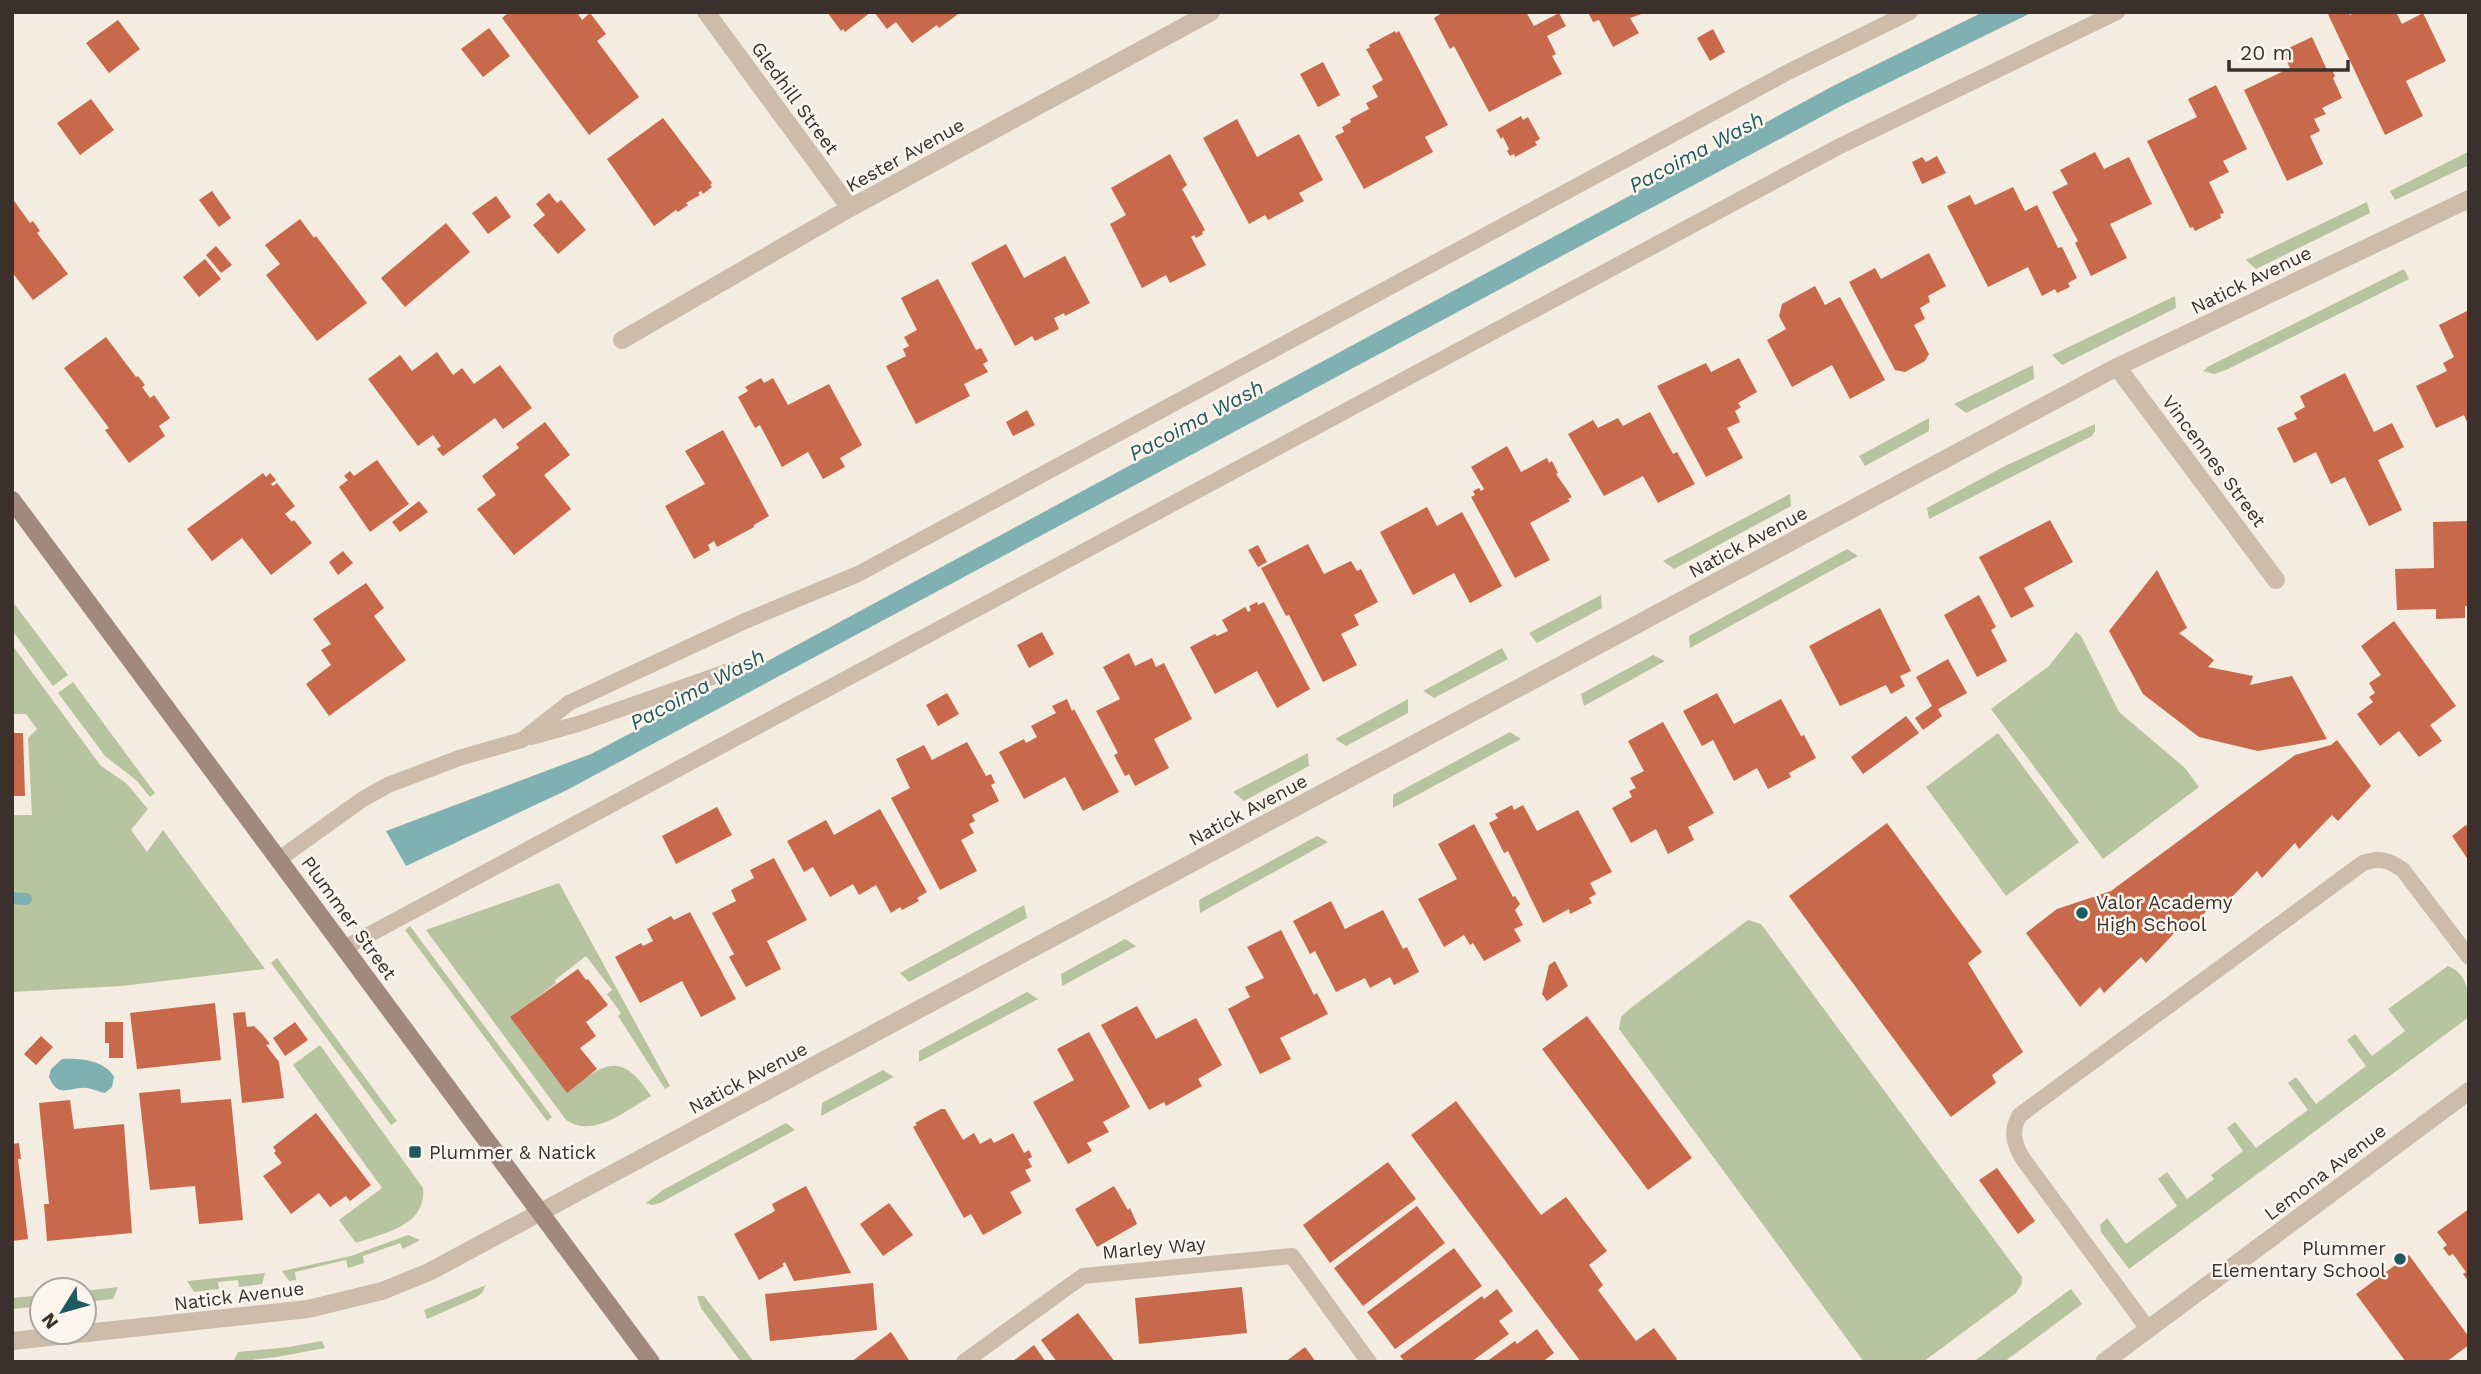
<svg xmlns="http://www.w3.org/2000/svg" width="2481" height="1374" font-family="'Work Sans',sans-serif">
  <rect width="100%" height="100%" fill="#f4ebe1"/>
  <path fill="#b8c4a0" d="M2468,152l1,13 -74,35 -5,-9z
    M2367,202l3,11 -114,56 -10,-9z
    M2404,269l5,10 -183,91 -12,4 -11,-3 6,-5z
    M2175,296l1,12 -114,57 -10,-10z
    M2033,365l1,14 -68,34 -12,-9z
    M1929,418v13l-64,35 -6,-10z
    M2095,424v7l-3,5 -163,83 -2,-11 76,-41z
    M1790,494l1,12 -117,63 -11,-8z
    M1847,549l11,7 -168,92 -1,-12z
    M1601,595l1,13 -65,35 -8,-10z
    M12,601l56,74 -15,11 -41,-56z
    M2076,632l5,4 38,76 66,56 14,19 -96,72 -112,-150 58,-43z
    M12,645l89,121 25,17 22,26 -17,21 16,22 16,-22 102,139 -143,17 -110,6v-177h20l-4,-77 9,-9 -11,-15h-14z
    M1502,648l6,11 -74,39 -11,-7z
    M1653,655l12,6 -81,45 -3,-12z
    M73,682l82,111 -5,4 -13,-16 -32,-25 -47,-63z
    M1408,699v14l-62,33 -11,-7z
    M1510,732l11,7 -128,69v-13z
    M1998,733l81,109 -73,54 -80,-109z
    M1308,753l1,13 -65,35 -11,-9z
    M1317,836l11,6 -128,71 -1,-13z
    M559,883l111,203 -5,3 -47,-73 3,-3 -14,-19 5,-4 -26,-34 -31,24 1,3 -45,34 56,75c37,-28 53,-43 84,4 -24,14 -58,43 -85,24l-140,-190z
    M1024,905l3,13 -118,64 -9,-9z
    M1748,920l13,4 261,353v6l-6,10 -93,69h-59l-245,-333 2,-12 7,-7z
    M410,926l142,191 -5,4 -142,-191z
    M1125,939l11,7 -74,40 -1,-12z
    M277,958l120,163 -6,4 -120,-162z
    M2448,966c22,9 21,31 21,51l-340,252 -28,-37 -1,-7 7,-7 19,26 51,-38 -19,-27 9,-7 20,27 27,-20 -3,-4 32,-24 -16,-23 8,-6 21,26 52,-38 -20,-27 8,-6 20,27 50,-38 -19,-26 8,-6 17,22 33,-25 -17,-22z
    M1027,992l11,7 -119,63v-11z
    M320,1045l103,143c4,38 -39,45 -67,55l-17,-23 43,-32 -89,-123z
    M883,1070l11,7 -73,39 1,-13z
    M786,1123l9,7 -135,73 -8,2 -6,-2 17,-13z
    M408,1235l12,5 -17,9 -3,-6 -37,13 1,7 -16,5 -2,-8 -51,12 1,8 -7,1 -7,-10 69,-15z
    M265,1273l-3,11 -23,3 -1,-7 -20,2 1,7 -25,3 -7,-11z
    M486,1285l-4,8 -7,5 -48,21 -3,-9z
    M118,1287l-5,12 -29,3v-11z
    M2071,1289l11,15 -78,58h-31z
    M42,1295v11l-30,3v-11z
    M704,1296l50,66h-13l-40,-54 -4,-12z
    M322,1341l3,7 -48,9 -44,5 5,-10 51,-5z"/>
  <path fill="#7fb0b2" d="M1983,12h50l-190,93 -1276,685 -161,76 -20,-35 205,-77 145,-76 1099,-593z
    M62,1059c17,-1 43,1 52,18l-2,10 -7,6c-8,-1 -15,-6 -22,-5 -16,0 -25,10 -34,-11l2,-8z"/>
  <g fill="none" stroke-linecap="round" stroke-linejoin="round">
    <path stroke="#7fb0b2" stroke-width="12" d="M12,898l14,1"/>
  </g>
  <path fill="#c8694b" d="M509,12h68l5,8 8,-7 16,21 -9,7 42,56 -50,38 -87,-117z
    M827,12h44l-26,20 -2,-3 -2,2z
    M874,12h87l-22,16 -2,-3 -25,18 -16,-21 -9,7z
    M1443,12h83l8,14 25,-13 7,13 -19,10 9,18 -4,2 10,18 -73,38 -35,-66 -4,3 -16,-31z
    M1588,12h59l-17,6 9,15 -26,14 -14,-27 -6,2z
    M2327,12h21l2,3 5,-3h41l6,12 21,-11 23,48 -40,20 17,35 -38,19z
    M118,20l22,29 -31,24 -23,-30z
    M489,28l21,28 -27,21 -22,-28z
    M1713,29l12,23 -15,9 -13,-23z
    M1395,31l1,2 3,-2 49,94 -23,12 8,15 -69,37 -29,-53 9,-4 -2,-5 9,-5 -1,-3 19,-10 -3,-6 12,-6 -6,-11 11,-6 -17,-31 4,-1 -1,-3z
    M2312,37l16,35 4,-2 3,6 -2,2 9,20 -20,10 4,6 -12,5 6,12 -10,5 13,28 -36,17 -43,-91 46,-22 -8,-17z
    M1323,62l17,33 -22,12 -18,-33z
    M2216,85l31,64 -24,12 6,11 -20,10 15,31 -4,1 1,4 -26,13 -2,-4 -3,1 -43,-87 50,-24 -9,-18z
    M91,99l23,31 -34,25 -23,-32z
    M1521,116l2,4 5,-3 12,22 -5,3 2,3 -22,12 -1,-3 -4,2 -3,-5 2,-2 -6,-12 -2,2 -5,-9z
    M663,118l49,65 -2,2 2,2 -9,7 -2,-3 -3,2 2,2 -14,8 2,2 -10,7 -2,-2 -22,16 -47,-67z
    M1237,119l20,38 42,-23 24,46 -24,13 5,8 -36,19 -3,-5 -16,9 -46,-86z
    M2095,152l9,17 25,-12 23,47 -42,20 17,34 -36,18 -16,-33 3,-2 -26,-49 16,-8 -8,-14z
    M1170,154l17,31 -5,4 23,41 -3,2 1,2 -7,4 -2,-3 -3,2 15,28 -36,18 -4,-8 -24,13 -32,-64 16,-9 -15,-27z
    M1937,156l9,17 -24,11 -10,-22 10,-5 4,5z
    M2013,187l12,24 12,-6 21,43 4,-1 15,31 -9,5 2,4 -13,6 -2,-4 -13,7 -14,-29 -40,20 -41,-81 23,-11 5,10z
    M212,191l19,27 -12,9 -20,-27z
    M549,193l8,10 4,-3 25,30 -28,24 -25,-29 12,-10 -9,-11z
    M496,196l15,21 -23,17 -16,-21z
    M12,198l18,25 3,-2 7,10 -3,2 31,41 -35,26 -21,-28z
    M300,219l14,19 2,-2 51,67 -50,38 -51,-66 14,-11 -15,-19z
    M446,223l24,29 -65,55 -24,-29z
    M1006,244l18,34 41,-22 25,47 -25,13 -1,-3 -10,5 5,11 -24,12 -3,-5 -17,10 -44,-83z
    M216,246l16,19 -11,8 -15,-18z
    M1929,253l17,33 -18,10 2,6 -10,6 5,11 -11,6 15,29 -4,7 -20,11 -10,-2 -46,-88 26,-14 6,11z
    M205,259l16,20 -22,18 -16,-20z
    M938,279l38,71 5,-2 7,13 -5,3 5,8 -24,12 6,12 -54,28 -30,-58 20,-10 -3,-7 6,-3 -5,-9 13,-7 -16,-32z
    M1815,286l10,19 15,-8 45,83 -35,19 -18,-34 -40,22 -25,-47 19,-11 -7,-13 3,-12z
    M2469,310v116l-5,-11 -28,13 -20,-42 31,-15 -4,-8 11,-6 -15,-32z
    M106,337l30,40 2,-1 7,9 -3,2 8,11 4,-3 16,23 -11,8 6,10 -36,27 -24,-33 4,-2 -45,-60z
    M437,352l16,23 9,-7 12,16 26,-19 32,43 -29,21 -8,-11 -52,38 -6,-7 4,-3 -8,-11 -15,11 -50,-67 32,-24 12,16z
    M1739,358l18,34 -19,11 3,4 -6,4 5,11 -13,6 16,30 -37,19 -49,-91 49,-23 5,9z
    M2345,373l29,59 18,-9 12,24 -26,13 24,50 -33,16 -24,-49 -14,7 -15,-32 -22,11 -17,-35 20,-9 -3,-6 11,-6 -5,-11z
    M761,378l3,5 9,-5 15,27 41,-21 33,61 -22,13 5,9 -22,12 -15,-27 -26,15 -22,-42 -5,3 -17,-31 10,-6 -3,-4z
    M1027,410l8,15 -22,11 -7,-14z
    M1650,412l23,42 4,-2 18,32 -37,19 -15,-27 -39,20 -36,-62 25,-14 5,8 20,-10 5,8z
    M545,422l25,33 -26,20 27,34 -57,46 -37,-46 19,-14 -14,-19 37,-28 -3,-4z
    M723,430l46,86 -15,9v2l-37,20 -3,-6 -6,4 2,5 -16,9 -29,-53 40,-22 -20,-33z
    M1507,446l14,26 26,-14 2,5 3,-2 6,12 -2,1 16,23 -4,2 2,2 -40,22 20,37 -35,18 -44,-81 4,-2 -2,-4 6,-3 2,3 3,-2 -13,-22z
    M377,460l32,44 -39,28 -31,-45 9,-7 -4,-4 6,-5 4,5z
    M263,473l3,4 4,-4 6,7 -5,4 2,2 4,-3 18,23 -10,8 7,8 2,-2 18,23 -41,32 -29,-37 -30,23 -25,-32z
    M419,501l9,11 -28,20 -8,-10z
    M1427,507l10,19 25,-14 40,74 -32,17 -16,-30 -41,22 -33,-63z
    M2050,520l23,42 -49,26 10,18 -23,12 -32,-61z
    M2469,521v85h-4v12l-29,1v-10l-39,1 -2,-41 39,-1 -1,-46z
    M1308,544l16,30 27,-13 6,10 4,-2 17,33 -24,13 5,10 -18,9 16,31 -34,17 -34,-67 -3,1 -25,-48z
    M1258,545l9,17 -9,5 -10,-17z
    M343,551l10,12 -15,12 -9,-13z
    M2157,570l30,58 -8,5 35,27 -6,7 45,9 -3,9 42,-9 35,63 -69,12 -59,-14 -56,-43 -34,-63z
    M366,583l18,25 -10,8 32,44 -77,56 -23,-32 25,-19 -10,-15 10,-6 -18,-25z
    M1979,595l17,32 -5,3 16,31 -30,16 -33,-62z
    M1257,602l1,3 6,-3 46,87 -33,19 -20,-37 -42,23 -25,-47 25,-13 2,2 11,-5 -6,-11 23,-13 3,5 3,-2 -2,-4z
    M1880,608l31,63 -11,5 5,10 -14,8 -5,-9 -46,21 -31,-60z
    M2394,621l62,85 -26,19 12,16 -23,16 -20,-26 -19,15 -23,-32 16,-12 -4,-5 6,-4 -6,-10 12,-8 -20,-29z
    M1042,632l12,22 -25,14 -12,-23z
    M1129,653l6,13 17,-8 4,9 8,-4 28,56 -38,20 15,29 -34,18 -6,-12 -4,2 -11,-21 4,-2 -22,-42 24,-12 -17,-32z
    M1948,659l19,34 -29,16 4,7 -19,14 -8,-12 17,-12 -16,-29z
    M947,693l12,21 -21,12 -12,-21z
    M1717,693l17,31 47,-25 20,37 3,-1 12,23 -27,15 2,4 -23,12 -11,-21 -23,13 -21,-41 -11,6 -19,-35z
    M1067,699l5,12 2,-2 45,83 -36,19 -18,-34 -41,22 -25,-47 25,-13 2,4 11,-6 -6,-11 25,-13 -4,-7z
    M1906,716l13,17 -56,41 -12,-17z
    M1663,722l51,91 -26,14 6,13 -26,14 -12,-25 -25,14 -19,-35 20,-11 -3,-6 7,-3 -6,-10 14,-7 -16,-30z
    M12,733h11l2,63h-13z
    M2337,740l34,46 -33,35 -6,-6 -33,34 -4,-6 -33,35 -5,-7 -33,34 -6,-6 -33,35 -5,-7 -34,36 -5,-6 -37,36 -4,-6 -20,20 -54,-74 31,-24 54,-18 184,-136 36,-10z
    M967,742l19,34 5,-2 4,9 -4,2 8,16 -27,14 3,6 -6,3 5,9 -13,7 16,31 -37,19 -49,-92 19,-10 -14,-29 28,-14 8,15z
    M1512,805l2,5 9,-5 14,26 41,-21 34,62 -22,11 6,11 -7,4 3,5 -22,11 -1,-5 -26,14 -35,-72 -4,2 -15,-30 9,-5 -3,-4z
    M717,807l15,28 -56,29 -14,-28z
    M880,809l47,83 -10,6 2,3 -17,9 -2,-3 -9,6 -15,-28 -17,10 -6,-11 -23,13 -17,-30 -9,5 -17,-31 39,-21 8,15z
    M1887,823l95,129 -14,11 55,89 -31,23 4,8 -45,34 -162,-221z
    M1474,824l39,73 2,-1 5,8 -5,6 8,15 -9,4 7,12 -37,20 -11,-18 -3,2 -6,-10 -20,12 -26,-48 39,-20 -19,-35z
    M2466,825l3,4v32l-17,-25z
    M774,858l33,62 -40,21 14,28 -35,18 -17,-30 5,-3 -22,-41 24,-12 -5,-11 23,-12 -4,-8z
    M1331,901l14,28 38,-19 20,39 4,-2 12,25 -25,13 -4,-8 -20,11 -5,-10 -29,14 -21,-41 -5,3 -17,-33z
    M690,912l46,87 -35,18 -19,-36 -42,22 -25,-46 26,-14 2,3 10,-5 -6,-12 24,-13 3,4z
    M1281,930l33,65 3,-2 11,21 -48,24 11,21 -31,15 -32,-65 22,-12 -5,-10 19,-9 -17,-31z
    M1555,961l13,25 -21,15 -5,-7 7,-29z
    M578,969l8,11 2,-1 20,26 -22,17 10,14 -16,12 17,21 -30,24 -57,-76z
    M215,1003l6,57 -84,9 -7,-56z
    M1137,1006l19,33 40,-21 26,47 -24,14 4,7 -36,20 -2,-4 -15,8 -48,-85z
    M245,1012l2,15 7,-1 8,8 8,10 -4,1 13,17 5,36 -42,5 -9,-90z
    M1587,1016l105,142 -44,32 -106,-141z
    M105,1022h18v36h-14v-15h-4z
    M295,1022l13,18 -23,16 -12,-18z
    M1089,1032l41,75 -27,15 6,10 -22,11 5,8 -24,13 -35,-62 41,-22 -17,-31z
    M41,1036l12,11 -17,18 -12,-11z
    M180,1089l1,14 50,-4 12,121 -44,4 -4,-38 -45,4 -11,-97z
    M70,1100l4,29 50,-5 8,109 -85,8 -3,-37h5l-10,-101z
    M1456,1101l85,114 25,-18 41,54 -18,14 14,20 -5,5 38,51 18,-13 23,31 -3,3h-93l-170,-227z
    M941,1109h4l18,31 11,-7 6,11 11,-6 3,5 19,-10 11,20 5,-3 3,7 -4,2 4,8 -7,3 6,11 -21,11 12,21 -39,22 -12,-21 -7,4 -51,-91 4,-2 -2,-2z
    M316,1113l55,72 -21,16 -4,-5 -16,11 -11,-14 -28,21 -28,-38 19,-13 -8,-10 2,-2 -3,-4z
    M19,1143l2,16h-3l10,80 -16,2v-97z
    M1388,1162l28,37 -86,64 -27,-38z
    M1997,1168l38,53 -17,13 -39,-54z
    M806,1186l45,87 -57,8 -9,-19 -3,2 2,2 -25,14 -25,-46 41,-23 -3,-7z
    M1114,1186l14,24 2,-2 7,16 -40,23 -22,-38z
    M889,1203l24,32 -30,21 -23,-32z
    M1417,1206l28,37 -82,63 -29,-38z
    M2469,1209v73l-6,-8 3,-2 -13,-18 -4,2 -6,-8 4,-3 -10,-13z
    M1454,1248l28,38 -87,63 -28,-37z
    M2409,1255l60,82v8l-23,17h-40l-50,-68z
    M873,1283l4,47 -107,11 -5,-47z
    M1242,1287l5,46 -108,11 -4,-46z
    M1497,1289l16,22 -14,10 10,13 -38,28h-66l-5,-6 82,-60 2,3z
    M1078,1313l37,49h-58l-16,-22z
    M1537,1329l17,24 -12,9h-56l29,-21 2,3z
    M891,1332l19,30h-59z
    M1034,1345l12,17h-34z
    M1305,1347l11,15h-31z"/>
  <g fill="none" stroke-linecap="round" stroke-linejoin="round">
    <path stroke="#cdbbac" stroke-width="16" d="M531,737l47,-13 154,-54
      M279,859l84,-60 25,-14 71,-27 63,-18 47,-37 176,-82 113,-47 930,-502 122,-60
      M344,948l1494,-801 279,-135
      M2148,1329l-125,-170c-9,-15 -13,-28 -3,-44l343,-252c16,-6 26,-3 40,7l66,87
      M964,1362l119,-86 209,-20 77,106"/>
    <path stroke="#cdbbac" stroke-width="18" d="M706,12l144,196
      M622,340l228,-132 361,-196
      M2117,367l159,213
      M12,1341l296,-32 74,-18 47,-19 1688,-905 352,-168
      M2104,1362l365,-271"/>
    <path stroke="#a18a7d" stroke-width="18" d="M12,500l639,862"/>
  </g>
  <g fill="#1f5a5e" stroke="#fbf5ee" stroke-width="2.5">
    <circle cx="2082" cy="913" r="7"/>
    <rect x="408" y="1145" width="14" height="14" rx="3.5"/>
    <circle cx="2400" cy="1259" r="7"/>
  </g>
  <g text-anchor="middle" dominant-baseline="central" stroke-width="5" stroke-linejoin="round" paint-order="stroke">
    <g font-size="19" fill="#3b302b" stroke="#fbf5ee">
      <text transform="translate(795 98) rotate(54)">Gledhill Street</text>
      <text transform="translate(905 155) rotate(-29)">Kester Avenue</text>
      <text transform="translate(2251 280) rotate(-26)">Natick Avenue</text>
      <text transform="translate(2214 461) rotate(53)">Vincennes Street</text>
      <text transform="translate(1748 542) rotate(-28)">Natick Avenue</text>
      <text transform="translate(1248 810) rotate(-28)">Natick Avenue</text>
      <text transform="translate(349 918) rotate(54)">Plummer Street</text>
      <text transform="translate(748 1078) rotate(-28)">Natick Avenue</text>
      <text transform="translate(2325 1172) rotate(-37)">Lemona Avenue</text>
      <text transform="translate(1154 1248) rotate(-5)">Marley Way</text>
      <text transform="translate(239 1296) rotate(-7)">Natick Avenue</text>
    </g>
    <g font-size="19" fill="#3b302b" stroke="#fbf5ee" text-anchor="start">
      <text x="2096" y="902">Valor Academy<tspan x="2096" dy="22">High School</tspan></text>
      <text x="429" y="1152">Plummer &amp; Natick</text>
      <text x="2386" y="1248" text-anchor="end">Plummer<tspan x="2386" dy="22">Elementary School</tspan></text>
    </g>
    <g font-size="21" font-style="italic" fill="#1f5a5e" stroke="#fbf5ee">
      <text transform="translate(1696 152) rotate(-28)">Pacoima Wash</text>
      <text transform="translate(1196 420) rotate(-28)">Pacoima Wash</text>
      <text transform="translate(697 689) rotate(-28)">Pacoima Wash</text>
    </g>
  </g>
  <rect width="2481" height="1374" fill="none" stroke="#3b302b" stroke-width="28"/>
  <g transform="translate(63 1311) rotate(233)"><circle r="33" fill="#fbf5ee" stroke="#aea6a0" stroke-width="2"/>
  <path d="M0-5L12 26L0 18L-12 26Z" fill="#1f5a5e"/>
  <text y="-10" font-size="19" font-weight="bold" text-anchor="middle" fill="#3b302b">N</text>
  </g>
  <path d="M2229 60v10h119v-10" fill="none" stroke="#3b302b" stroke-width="3.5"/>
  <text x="2240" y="60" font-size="21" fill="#3b302b" stroke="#fbf5ee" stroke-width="5" paint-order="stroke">20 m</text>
</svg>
